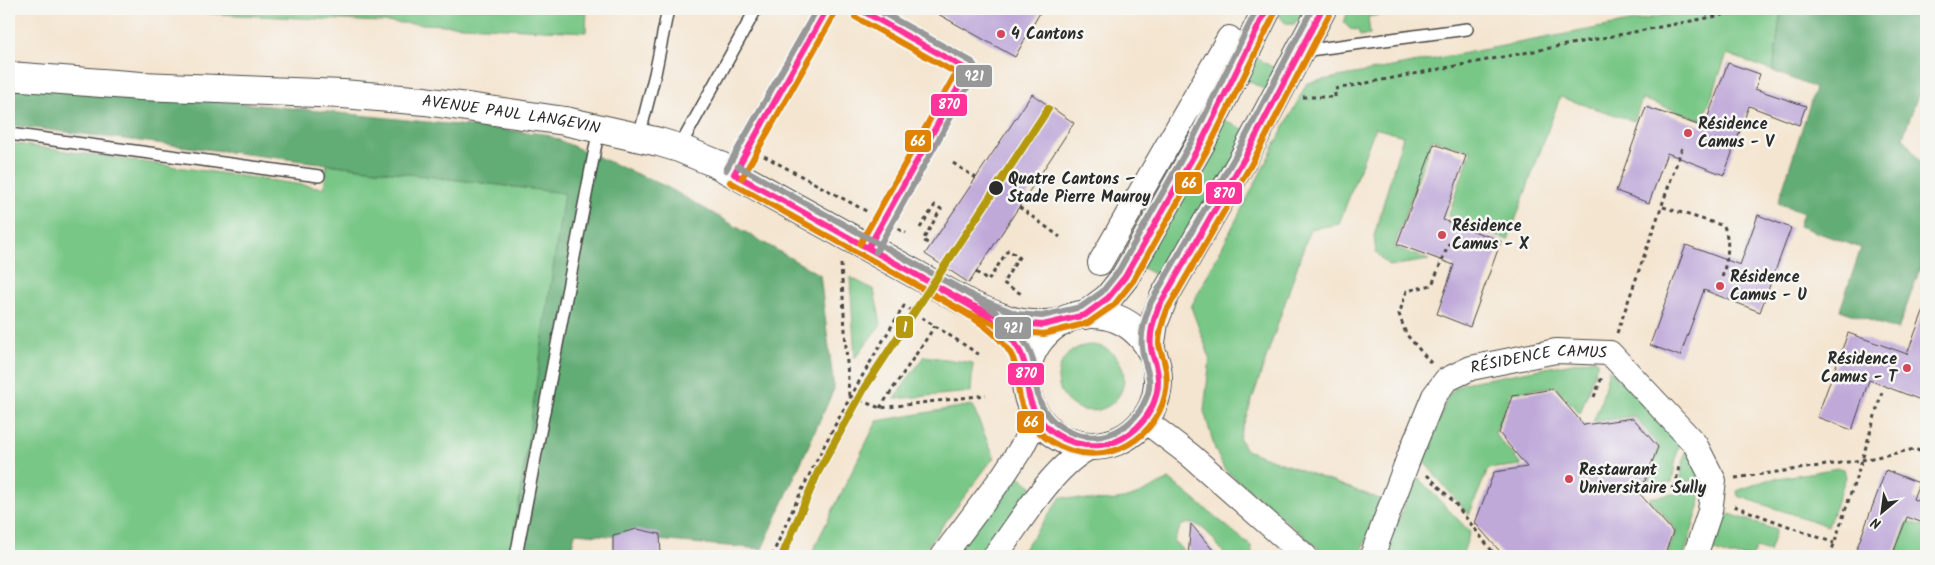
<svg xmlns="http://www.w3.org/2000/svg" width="1935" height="565" font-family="Kalam,sans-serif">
  <rect width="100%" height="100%" fill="#f6f6f2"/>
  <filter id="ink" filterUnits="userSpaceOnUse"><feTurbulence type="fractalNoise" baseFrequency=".02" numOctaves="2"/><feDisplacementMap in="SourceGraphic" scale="10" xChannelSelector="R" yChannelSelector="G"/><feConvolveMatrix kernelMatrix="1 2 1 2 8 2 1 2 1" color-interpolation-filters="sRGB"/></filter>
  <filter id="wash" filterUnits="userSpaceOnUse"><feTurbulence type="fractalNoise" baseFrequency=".0096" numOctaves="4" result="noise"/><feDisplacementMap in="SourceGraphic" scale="20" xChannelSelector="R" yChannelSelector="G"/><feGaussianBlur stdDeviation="1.12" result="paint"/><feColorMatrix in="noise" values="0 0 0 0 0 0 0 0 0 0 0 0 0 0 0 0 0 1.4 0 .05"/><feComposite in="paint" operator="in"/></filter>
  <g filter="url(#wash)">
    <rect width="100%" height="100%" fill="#f4e5d0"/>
    <path fill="#79c787" stroke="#527959" d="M116,9h471l-1,23z
      M1282,9h23l-6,10 -5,5h-8l-6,-7z
      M1350,9h59l-41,8 2,17 -10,2 -2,-6 -8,-1 -7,-7z
      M1698,9h83l-8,62 -46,-17 -24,66 -61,-21 -8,22 -74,-24 -52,143 -60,-24 23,-65 -39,-12 -38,108 35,13 -40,6 -13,-13 -2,-17 29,-100 -28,-8 -36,96 -29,5 -71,209 7,12 134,49 -20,57h-32l-104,-87 -9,-20 -11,-38 6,-53 -19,-51 116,-224z
      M1254,57l26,14 -11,21 -26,-14z
      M1224,120l25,12 -84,148 -24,-13z
      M9,143l315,45 3,-24 238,29 -54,363h-502z
      M850,277l24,13 7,34 -26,34z
      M1058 378a33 33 0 1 1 66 0a33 33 0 1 1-66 0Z
      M924,356l49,7 -2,29 -77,7z
      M1595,359l3,3 -18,52 -25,-28 -44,7 -16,41 27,31 -34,4 -19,46 -45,-53 24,-66 7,-8 9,-5z
      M1609,369l70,72 -7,41 -26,3 13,-39 -25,-30 -41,6 8,-20z
      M972,405l22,52 -74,99h-110l67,-135z
      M1685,451l8,8 10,20 -23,4z
      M1838,468l6,1 2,8 -18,49 -90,-30 -1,-5 30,-11z
      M1016,474l17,13 -50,69h-28z
      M1416,478l3,1 51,53 -8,24h-79z
      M1169,479l82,67 2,10h-27c-11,-13 -25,-41 -45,-30l-7,15 10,11v4h-165l42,-59c18,2 38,5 56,3 18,-2 36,-13 52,-21z
      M1701,489l-2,18 -15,49h-17l9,-26 -27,-32z
      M1730,514l46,16 -7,22 -13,-4 -4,8h-23l-17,-6 10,-30z
      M1908,521l18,6v29h-31z"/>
    <path fill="#62ac74" stroke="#466c50" d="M1781,9h115l30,11v59l-9,19 -14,39 23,34v93l-4,-1 -24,67 -58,-20 21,-62 -62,-22 4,-13 -25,-10 37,-115 -42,-17z
      M9,83l182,15 354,36 122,53 153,88 14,114 -72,160 -187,-16 -5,23h-59l53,-363 -555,-68z"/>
    <g id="blocks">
      <path fill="#bfa9d9" d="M929,9h113l-27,48z
        M1728,63l32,11 -5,15 51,17 -7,19 -50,-19 -25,69 -57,-22 -18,50 -33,-12 30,-84 58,20z
        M1032,94l42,29 -105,160 -44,-29z
        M1434,144l32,12 -23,64 58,21 -31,86 -33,-13 17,-49 -57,-21z
        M1758,215l33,13 -31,84 -56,-22 -24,66 -30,-11 36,-100 54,20z
        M1924,309h2v93l-57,-22 -17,50 -35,-13 31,-84 59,21z
        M1553,389l31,36 49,-7 25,29 -18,47 33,38 -9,24h-160l-29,-33 19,-51 33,-5 -28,-34 13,-37z
        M1886,470l33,13 -6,16 13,5v20l-19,-7 -15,39h-38z
        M1191,524l27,32h-30z
        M637,529l23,5 1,22h-48v-21z"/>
    </g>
  </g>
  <g filter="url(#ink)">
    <use href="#blocks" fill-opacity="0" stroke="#494744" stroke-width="1"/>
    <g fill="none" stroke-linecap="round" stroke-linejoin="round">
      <defs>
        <path id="lane" d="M859,9l109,61 -100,178
          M1302,51l165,-22
          M9,134l310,42
          M639,137l16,-63 13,-65
          M679,148l77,-139
          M734,174l93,-165
          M516,556l83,-428"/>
        <g id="street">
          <path d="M1100,263l129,-225"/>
          <path d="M1144,420l46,35 115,101"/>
          <path d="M943,556l60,-80 19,-29 6,-12 3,-12 -1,-21"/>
          <path d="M995,556c26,-34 59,-93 98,-110"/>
          <path id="s1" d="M1372,556l37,-99 25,-61 12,-16 25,-12 85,-17 54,2 85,91 19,37 -4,30 -15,45"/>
        </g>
        <g id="secondary">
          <path id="s2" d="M9,76l132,10 202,8 82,7 140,20 94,21 20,6 36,15 256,142c35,15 53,24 91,17"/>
          <circle cx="1092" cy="380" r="66"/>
          <path d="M1085,315l23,-17 17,-21 77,-136 65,-132"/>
          <path d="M1150,349l4,-27 10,-25 77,-134 81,-154"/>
        </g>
      </defs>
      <use href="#lane" stroke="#494744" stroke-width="14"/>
      <use href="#street" stroke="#494744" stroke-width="26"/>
      <use href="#secondary" stroke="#494744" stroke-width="30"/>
      <path stroke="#494744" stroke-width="3" stroke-dasharray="4 4" stroke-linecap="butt" d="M1303,97h32v-8l409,-78
        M764,156l104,56
        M953,163l23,15
        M1019,207l41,30
        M1663,207l61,19c7,19 3,33 -2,52
        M920,228l15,-23 6,4 -18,31 8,5
        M898,229l8,4
        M841,264l8,132 31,12 106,-13
        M976,272l12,9 20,-31 11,7 -16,26 20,12
        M1617,333l66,-188
        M1431,363l-25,-29 -7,-20 8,-23 25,-6 17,-42
        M1594,397l8,-20
        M880,408l55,-82
        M1427,475l26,26 43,55
        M1735,478l127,-18 53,-11 11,5
        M1675,487l4,-21
        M1671,488l19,-3
        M1734,506l100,37
        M772,556c37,-87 82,-169 132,-250l76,49
        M1499,556l3,-2
        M1830,556l32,-96 20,-68"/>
      <use href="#lane" stroke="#fff" stroke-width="11"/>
      <use href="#street" stroke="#fff" stroke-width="24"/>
      <use href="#secondary" stroke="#fff" stroke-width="28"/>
      <defs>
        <path id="bus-1" d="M859,9l109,61 -100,178
          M734,174l237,131 44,18 28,2 42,-10 23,-17 17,-21 77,-136 65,-132
          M734,174l93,-165
          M868,248c24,13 49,27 73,41 20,11 40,22 57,37 10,8 21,20 25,33 5,12 3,25 6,37 8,33 39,52 72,49 21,-2 40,-17 50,-36 7,-14 9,-29 5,-44 -2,-7 -5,-12 -5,-18 -2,-14 3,-28 8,-41l85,-147 78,-150"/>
        <path id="bus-2" d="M855,17l101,56 -96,171
          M742,178l93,-165
          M730,182l237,131 45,18 32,3 44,-11 26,-18 19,-24 77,-136 65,-132
          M864,256c23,12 46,26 69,39 23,13 48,25 66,44 22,22 15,32 21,59 9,37 45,60 83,55 24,-3 45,-19 56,-41 8,-16 10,-34 5,-51 -2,-7 -5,-12 -5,-18 0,-12 4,-23 8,-33l85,-147 78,-150"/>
        <path id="bus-3" d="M738,166l237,131 42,17 25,2 39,-9 21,-15 16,-20 76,-135 63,-128
          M726,170l91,-161
          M872,240c25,14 49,28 73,41 21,12 43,23 61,40 10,10 22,22 26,36 4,11 2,23 5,34 6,30 35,50 65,45 17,-3 33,-15 41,-31 14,-25 1,-35 -1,-58 -2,-16 4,-31 9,-45l85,-147 76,-146
          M876,252l101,-182 -5,-8 -96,-53"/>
      </defs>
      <use href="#bus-1" stroke="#f6f6f2" stroke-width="10"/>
      <use href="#bus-2" stroke="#f6f6f2" stroke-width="10"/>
      <use href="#bus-3" stroke="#f6f6f2" stroke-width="10"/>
      <use href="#bus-1" stroke="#f39" stroke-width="6"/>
      <use href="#bus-2" stroke="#df8306" stroke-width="6"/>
      <use href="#bus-3" stroke="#989898" stroke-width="6"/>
      <defs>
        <path id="metro-1" d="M782,556l36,-84 47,-85 183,-278"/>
      </defs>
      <use href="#metro-1" stroke="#f6f6f2" stroke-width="11"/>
      <use href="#metro-1" stroke="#b5990f" stroke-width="8"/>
    </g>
  </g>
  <g fill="#d1495b" stroke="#f6f6f2" stroke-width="2">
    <circle cx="1001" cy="34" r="5"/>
    <circle cx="1688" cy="133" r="5"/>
    <circle cx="1442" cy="235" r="5"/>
    <circle cx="1720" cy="286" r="5"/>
    <circle cx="1907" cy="368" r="5"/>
    <circle cx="1569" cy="479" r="5"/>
  </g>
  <circle fill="#2b2b2b" stroke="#f6f6f2" stroke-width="2" cx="996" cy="188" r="8"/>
  <g text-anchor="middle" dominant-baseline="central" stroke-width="5" stroke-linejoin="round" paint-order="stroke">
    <g font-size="16" font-weight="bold" fill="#2b2b2b" stroke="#f6f6f2" text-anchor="start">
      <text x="1011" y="34">4 Cantons</text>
      <text x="1698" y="124">Résidence<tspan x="1698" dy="18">Camus - V</tspan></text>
      <text x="1452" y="226">Résidence<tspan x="1452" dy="18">Camus - X</tspan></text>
      <text x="1730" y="277">Résidence<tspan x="1730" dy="18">Camus - U</tspan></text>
      <text x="1897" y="359" text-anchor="end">Résidence<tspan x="1897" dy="18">Camus - T</tspan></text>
      <text x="1579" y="470">Restaurant<tspan x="1579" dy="18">Universitaire Sully</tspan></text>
    </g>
    <g font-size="16" fill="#2b2b2b" stroke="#f6f6f2">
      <text stroke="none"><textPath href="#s2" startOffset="504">AVENUE PAUL LANGEVIN</textPath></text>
      <text stroke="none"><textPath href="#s1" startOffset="288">RÉSIDENCE CAMUS</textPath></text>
    </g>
    <g font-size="16" font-weight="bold" fill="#2b2b2b" stroke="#f6f6f2" text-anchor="start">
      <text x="1008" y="179">Quatre Cantons –<tspan x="1008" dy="18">Stade Pierre Mauroy</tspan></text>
    </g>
  </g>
  <g stroke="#f6f6f2" stroke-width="2">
    <rect x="955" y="64" width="38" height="24" rx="5" fill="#989898"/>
    <rect x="930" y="93" width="38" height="24" rx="5" fill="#f39"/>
    <rect x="904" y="129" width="28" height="24" rx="5" fill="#df8306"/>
    <rect x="1174" y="171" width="29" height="24" rx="5" fill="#df8306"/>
    <rect x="1205" y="181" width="38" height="24" rx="5" fill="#f39"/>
    <rect x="895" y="315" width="19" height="24" rx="5" fill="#b5990f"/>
    <rect x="994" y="316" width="38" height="24" rx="5" fill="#989898"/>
    <rect x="1007" y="362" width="38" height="24" rx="5" fill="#f39"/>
    <rect x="1016" y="410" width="29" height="24" rx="5" fill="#df8306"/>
  </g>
  <g font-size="14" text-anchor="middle" font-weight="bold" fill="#fff">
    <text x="974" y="81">921</text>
    <text x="949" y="109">870</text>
    <text x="918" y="146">66</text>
    <text x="1189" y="188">66</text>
    <text x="1224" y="198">870</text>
    <text x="905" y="332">1</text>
    <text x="1013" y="333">921</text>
    <text x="1026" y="378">870</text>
    <text x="1031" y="427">66</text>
  </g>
  <rect width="1935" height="565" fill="none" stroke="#f6f6f2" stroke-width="30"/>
  <g transform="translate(1882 512) rotate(209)" stroke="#f6f6f2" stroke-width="4" paint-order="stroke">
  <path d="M0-4L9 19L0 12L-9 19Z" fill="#2b2b2b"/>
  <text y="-8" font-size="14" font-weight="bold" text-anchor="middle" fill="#2b2b2b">N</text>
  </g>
</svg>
